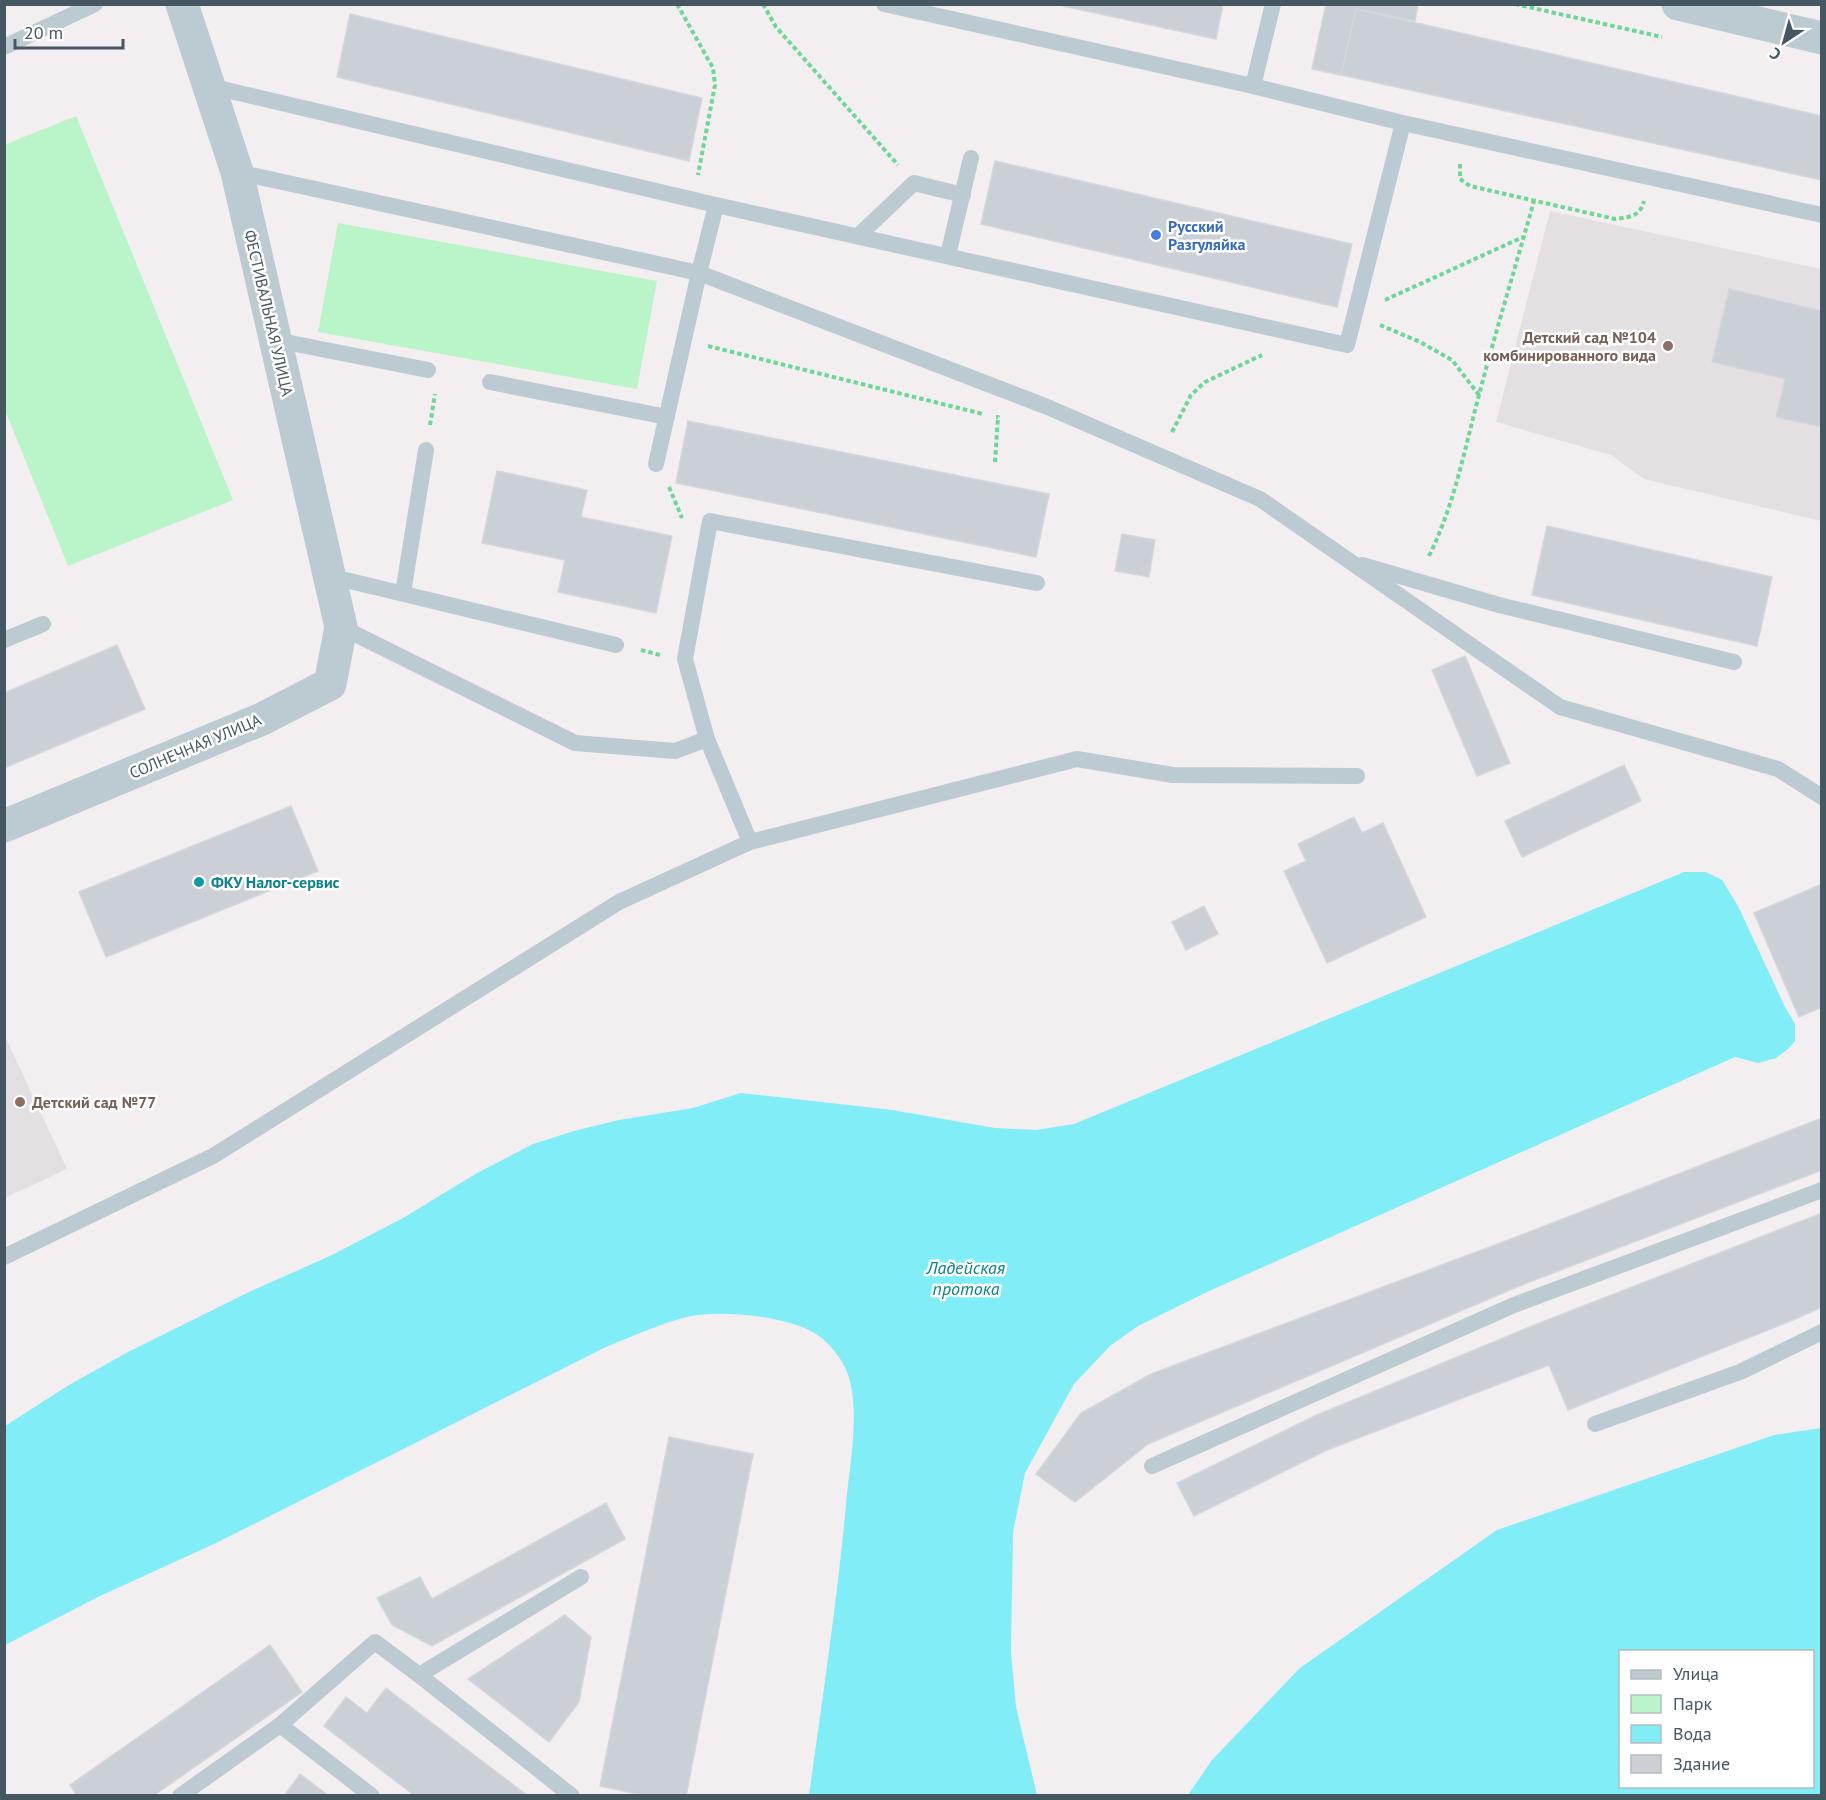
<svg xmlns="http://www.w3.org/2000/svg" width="1826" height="1800" font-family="'PT Sans',sans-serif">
  <rect width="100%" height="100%" fill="#f3eff0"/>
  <path fill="#e4e0e2" d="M1550,211l271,58v252l-177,-42 -33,-24 -115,-33z
    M4,1034l63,135 -62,29h-1z"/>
  <path fill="#b9f5c9" d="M76,116l157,384 -165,66 -63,-156 -1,-265z
    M338,223l319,58 -20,108 -319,-57z"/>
  <path fill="#81edf7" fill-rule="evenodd" d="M1684,872h22l16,8 16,26 47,101 10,17v17l-7,8 -12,9 -18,5 -23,-6 -528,235 -69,34 -28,20 -36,38 -49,89 -12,59 -2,120 5,55 21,88h-228c14,-100 29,-200 38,-301 4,-36 13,-88 0,-122 -5,-13 -17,-28 -28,-36 -26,-20 -101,-27 -132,-19 -28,7 -54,19 -81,30l-390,196 -118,54 -93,48v-219l64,-41 59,-33 119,-59 85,-38 71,-37 74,-45 56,-29 41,-13 45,-11 74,-12 48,-15 151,17 103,18 41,2 38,-6z
    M1821,1428v367h-633l24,-35 88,-92 197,-138 277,-95zM1620,1652h192v134h-192z"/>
  <path fill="#cbd0d6" stroke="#d3d7dc" stroke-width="1.5" d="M1054,4h169l-7,35z
    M1326,4h92l-3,17 -59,-12 -15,66 -29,-6z
    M1356,9l466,107v64l-481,-105z
    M350,14l352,84 -13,63 -352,-84z
    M995,161l357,83 -15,63 -356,-83z
    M1729,289l93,22v116l-46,-10 9,-38 -73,-17z
    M688,421l361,73 -13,63 -360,-74z
    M497,471l90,19 -6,27 91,19 -16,77 -98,-21 7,-32 -83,-17z
    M1547,526l225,51 -15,69 -225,-51z
    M1122,534l33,6 -6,37 -34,-6z
    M117,645l28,64 -141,59v-75z
    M1465,656l45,107 -33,13 -45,-106z
    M1624,765l17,36 -119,56 -17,-36z
    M291,806l27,65 -212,86 -27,-65z
    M1354,817l8,16 21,-10 43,94 -99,46 -43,-92 22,-10 -8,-17z
    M1822,884v123l-23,10 -45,-104z
    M1204,906l14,28 -32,16 -14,-28z
    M1822,1118v52l-298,114 -376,160 -73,58 -39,-28 45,-61 70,-39 360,-135z
    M1822,1213v94l-29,13 -225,90 -19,-45 -222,85 -133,66 -17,-33 140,-68 215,-89z
    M669,1437l84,17 -67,342h-40l-46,-10z
    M606,1503l19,36 -193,107 -40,-21 -15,-27 43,-21 12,22z
    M565,1615l26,22 -12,65 -30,40 -81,-63z
    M270,1645l32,47 -149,104h-76l-7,-11z
    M386,1688l142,108h-113l-91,-70 22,-29 21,16z
    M300,1774l29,22h-45z"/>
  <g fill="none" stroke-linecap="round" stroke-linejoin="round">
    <path stroke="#6dd795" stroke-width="4" stroke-dasharray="4.5 3" stroke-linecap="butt" d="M677,4l36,64 2,17 -17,90
      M763,4l13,23 122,138
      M1515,4l147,33
      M1460,164v15l10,7 145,33c14,-2 25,-2 29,-18
      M1385,300l138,-63
      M1380,325l40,17 32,18 27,35
      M708,346l275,68
      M430,425l5,-31
      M1172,432l19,-37 14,-13 57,-27
      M995,462l3,-45h-2
      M669,487l13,31
      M1429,556c26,-53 35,-105 50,-161 17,-65 37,-130 55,-194
      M641,650l19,5"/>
    <path stroke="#bccad1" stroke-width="16" d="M884,4l369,82 150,37 419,92
      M4,47l91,-43
      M209,86l507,119
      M1253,86l20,-82
      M237,172l462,101 346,133 215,93 300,208 218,62 44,28
      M858,236l56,-53 49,12
      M948,255l23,-97
      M275,340l153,30
      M490,382l177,35
      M656,464l43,-191 17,-68 631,140 56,-222
      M1362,565l137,40 235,57
      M329,576l287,69
      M403,593l23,-143
      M341,627l234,116 100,8 32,-12 -22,-80 25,-138 327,62
      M4,640l39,-16
      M707,739l43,103 327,-83 96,16 184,1
      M4,1257l209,-101 406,-254 131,-60
      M1595,1424l145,-52 82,-40
      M1152,1466l362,-161 308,-115
      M419,1675l153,121
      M280,1725l92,71
      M180,1796l100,-71 95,-83 44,33 162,-98"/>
    <path stroke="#bccad1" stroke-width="33" d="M1678,4l144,34
      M4,826l258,-107 68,-35 11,-57 -104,-455 -55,-168"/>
  </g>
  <circle fill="#3f7fe0" stroke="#fff" stroke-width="2" cx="1156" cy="235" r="6"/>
  <g fill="#8d6e63" stroke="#fff" stroke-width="2">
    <circle cx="1668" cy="346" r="6"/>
    <circle cx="20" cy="1102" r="6"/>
  </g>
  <circle fill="#0f9aa8" stroke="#fff" stroke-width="2" cx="199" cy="882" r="6"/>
  <g text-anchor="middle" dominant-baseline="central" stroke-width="5" stroke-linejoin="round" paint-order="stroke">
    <g font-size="16" font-weight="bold" fill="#366cbe" stroke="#fff" text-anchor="start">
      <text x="1168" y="226">Русский<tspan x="1168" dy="18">Разгуляйка</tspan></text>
    </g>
    <g font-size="16" fill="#455760" stroke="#fff">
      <text transform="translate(269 313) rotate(77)">ФЕСТИВАЛЬНАЯ УЛИЦА</text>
      <text transform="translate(195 746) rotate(-23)">СОЛНЕЧНАЯ УЛИЦА</text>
    </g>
    <g font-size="16" font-weight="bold" fill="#785e54" stroke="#fff" text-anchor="end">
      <text x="1656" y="337">Детский сад №104<tspan x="1656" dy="18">комбинированного вида</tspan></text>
      <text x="32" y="1102" text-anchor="start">Детский сад №77</text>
    </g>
    <g font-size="16" font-weight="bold" fill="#0d838f" stroke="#fff" text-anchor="start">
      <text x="211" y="882">ФКУ Налог-сервис</text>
    </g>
    <g font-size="18" font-style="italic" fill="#04838e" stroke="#fff">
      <text x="966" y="1267">Ладейская<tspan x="966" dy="21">протока</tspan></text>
    </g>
  </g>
  <rect width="1826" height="1800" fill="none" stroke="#455760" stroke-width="12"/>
  <rect x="1619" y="1650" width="195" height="138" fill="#ffffff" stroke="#b5bcbf" stroke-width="1.5"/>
  <rect x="1631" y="1670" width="30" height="9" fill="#bccad1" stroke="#b5bcbf" stroke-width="1.5"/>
  <text x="1673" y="1680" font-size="18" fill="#455760">Улица</text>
  <rect x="1631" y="1695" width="30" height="18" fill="#b9f5c9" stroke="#b5bcbf" stroke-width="1.5"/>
  <text x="1673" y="1710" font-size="18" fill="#455760">Парк</text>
  <rect x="1631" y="1725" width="30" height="18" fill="#81edf7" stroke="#b5bcbf" stroke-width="1.5"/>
  <text x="1673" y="1740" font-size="18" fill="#455760">Вода</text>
  <rect x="1631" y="1755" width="30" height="18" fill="#cbd0d6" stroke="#b5bcbf" stroke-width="1.5"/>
  <text x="1673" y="1770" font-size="18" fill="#455760">Здание</text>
  <g transform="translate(1784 42) rotate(216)" stroke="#ffffff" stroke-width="4.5" paint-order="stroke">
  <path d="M0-4.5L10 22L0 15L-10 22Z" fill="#455760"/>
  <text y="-9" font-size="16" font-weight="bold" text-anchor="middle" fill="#455760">С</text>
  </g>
  <path d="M15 39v9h108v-9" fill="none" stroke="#455760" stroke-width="3"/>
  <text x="24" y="39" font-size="18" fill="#455760" stroke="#ffffff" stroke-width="4.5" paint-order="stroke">20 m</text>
</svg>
